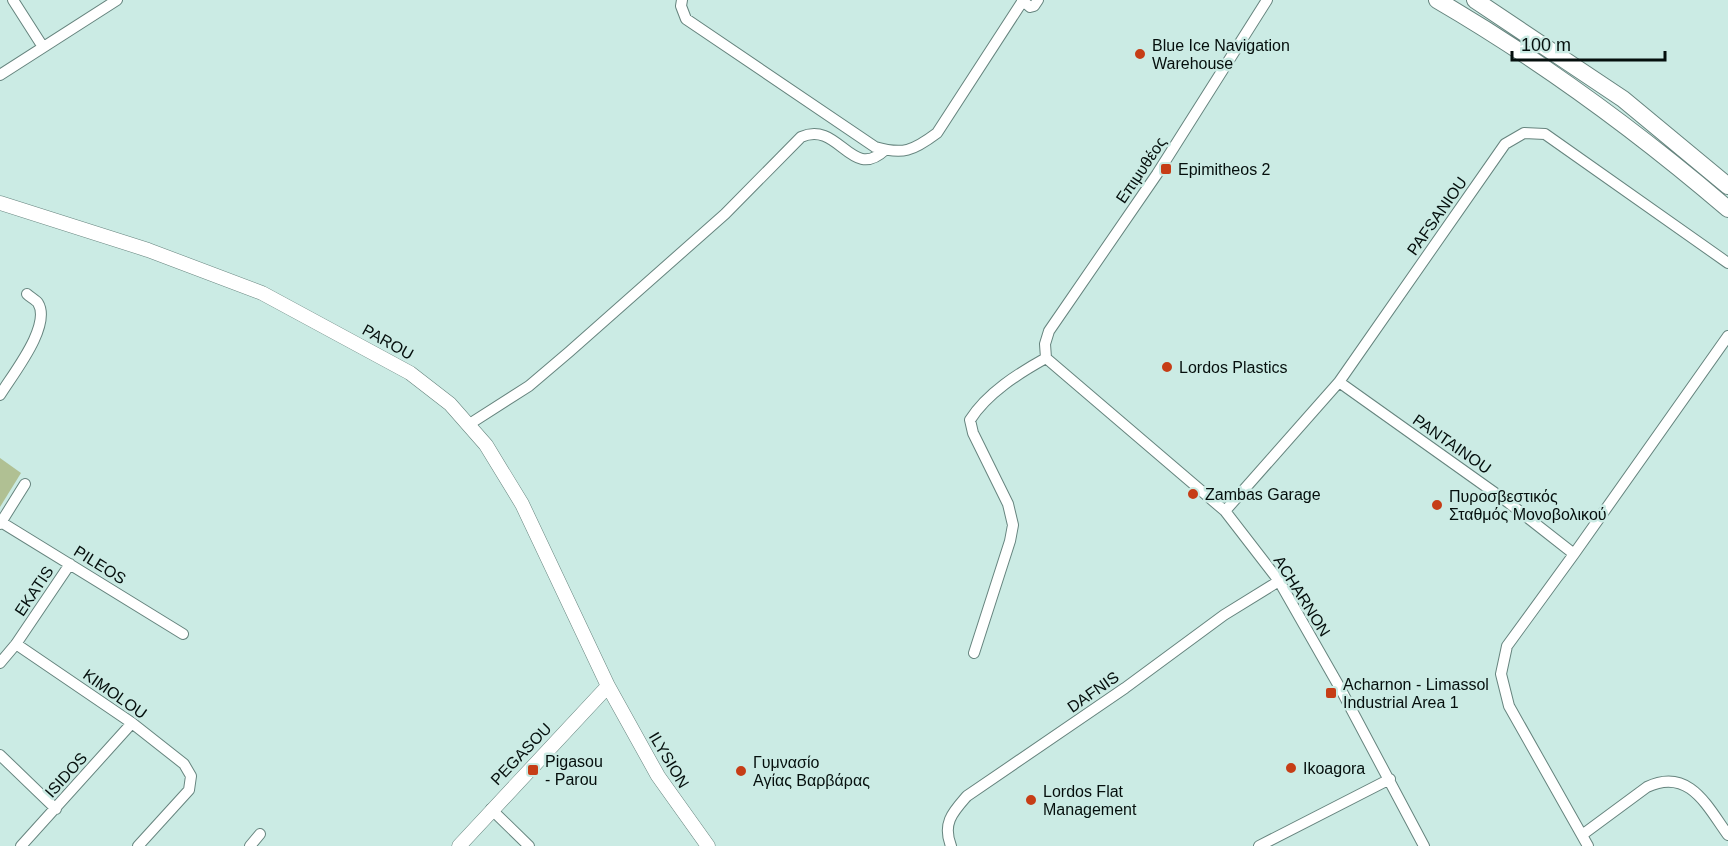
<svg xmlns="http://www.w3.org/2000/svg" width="1728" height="846" font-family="Arial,sans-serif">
  <rect width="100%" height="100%" fill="#cbebe4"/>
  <path fill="#b0c093" d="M0,458l21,15 -21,34z"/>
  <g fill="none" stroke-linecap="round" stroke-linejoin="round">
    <defs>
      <path id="minor" d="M13,0l30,47
        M682,0l-1,6 5,13 189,128c28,8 38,4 62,-14l85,-131
        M1022,0l8,7 4,-1 4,-6
        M0,75l117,-75
        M1046,358l179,153 54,70 61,107 84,158
        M1046,358l-1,-14 4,-13 108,-157 110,-174
        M1339,382l170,121 65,51
        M0,395c12,-20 52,-69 38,-92 -2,-3 -8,-6 -11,-9
        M468,425l61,-39 40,-34 156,-138 76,-77c38,-17 50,45 84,13
        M1225,511l114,-129 166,-238 19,-11 21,1 183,129
        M1,522l182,112
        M0,524l25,-40
        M16,644l116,79 52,41 7,12 -2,14 -51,56
        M974,653l36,-112 3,-16 -5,-21 -35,-71 -3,-13c17,-27 49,-47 76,-62
        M0,663l16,-19 54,-80
        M0,755l56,54
        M491,809l38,37
        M1582,835l65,-48c42,-20 60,19 81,48
        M21,846l111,-123
        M250,846l10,-12
        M951,846c-9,-23 2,-34 16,-50l158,-108 99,-73 55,-34
        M1259,846l131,-67
        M1588,846l-79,-140 -8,-32 6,-28 67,-92 154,-218"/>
      <path id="tertiary" d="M0,203l148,47 114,43 148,80 40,31 36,41 36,59 86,182 50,90 50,70
        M459,846l149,-160"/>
      <path id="primary" d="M1437,0c103,60 201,132 291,209
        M1475,0l148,99 105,87"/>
    </defs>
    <use href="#minor" stroke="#66847e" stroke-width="12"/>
    <use href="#tertiary" stroke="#66847e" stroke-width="15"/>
    <use href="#primary" stroke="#66847e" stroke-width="18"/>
    <use href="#minor" stroke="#fff" stroke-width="10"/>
    <use href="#tertiary" stroke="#fff" stroke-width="14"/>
    <use href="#primary" stroke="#fff" stroke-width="16"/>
  </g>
  <g fill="#c63d16" stroke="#cbebe4" stroke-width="2">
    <circle cx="1140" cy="54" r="6"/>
    <rect x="1160" y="163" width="12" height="12" rx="3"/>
    <circle cx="1167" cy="367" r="6"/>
    <circle cx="1193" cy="494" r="6"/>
    <circle cx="1437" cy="505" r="6"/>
    <rect x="1325" y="687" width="12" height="12" rx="3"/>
    <circle cx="1291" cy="768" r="6"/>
    <rect x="527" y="764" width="12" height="12" rx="3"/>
    <circle cx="741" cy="771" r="6"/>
    <circle cx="1031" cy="800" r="6"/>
  </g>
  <g text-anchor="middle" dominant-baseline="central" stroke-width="5" stroke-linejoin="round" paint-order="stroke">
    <g font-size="16" fill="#050f0d" stroke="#cbebe4" text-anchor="start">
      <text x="1152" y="45">Blue Ice Navigation<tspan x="1152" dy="18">Warehouse</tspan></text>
      <text x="1178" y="169">Epimitheos 2</text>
      <text x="1179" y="367">Lordos Plastics</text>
      <text x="1205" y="494">Zambas Garage</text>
      <text x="1449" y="496">Πυροσβεστικός<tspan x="1449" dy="18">Σταθμός Μονοβολικού</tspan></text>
      <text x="1343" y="684">Acharnon - Limassol<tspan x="1343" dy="18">Industrial Area 1</tspan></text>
      <text x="545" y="761">Pigasou<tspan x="545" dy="18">- Parou</tspan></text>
      <text x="753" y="762">Γυμνασίο<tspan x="753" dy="18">Αγίας Βαρβάρας</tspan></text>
      <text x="1303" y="768">Ikoagora</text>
      <text x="1043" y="791">Lordos Flat<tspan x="1043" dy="18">Management</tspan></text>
    </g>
    <g font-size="16" fill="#050f0d" stroke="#cbebe4">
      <text transform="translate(1141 170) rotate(-56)">Επιμυθέος</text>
      <text transform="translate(1437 216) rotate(-55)">PAFSANIOU</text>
      <text transform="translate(388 342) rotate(29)">PAROU</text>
      <text transform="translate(1452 444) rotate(35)">PANTAINOU</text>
      <text transform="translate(100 565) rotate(32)">PILEOS</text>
      <text transform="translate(34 591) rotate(-56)">EKATIS</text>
      <text transform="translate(1302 596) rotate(58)">ACHARNON</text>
      <text transform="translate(1093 692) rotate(-35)">DAFNIS</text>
      <text transform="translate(115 694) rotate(35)">KIMOLOU</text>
      <text transform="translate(521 754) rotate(-46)">PEGASOU</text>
      <text transform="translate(669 760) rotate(59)">ILYSION</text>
      <text transform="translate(66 775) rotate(-48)">ISIDOS</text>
    </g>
  </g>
  <path d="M1512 51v9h153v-9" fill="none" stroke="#050f0d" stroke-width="3"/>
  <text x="1521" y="51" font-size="18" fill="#050f0d" stroke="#cbebe4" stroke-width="4.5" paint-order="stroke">100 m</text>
</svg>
